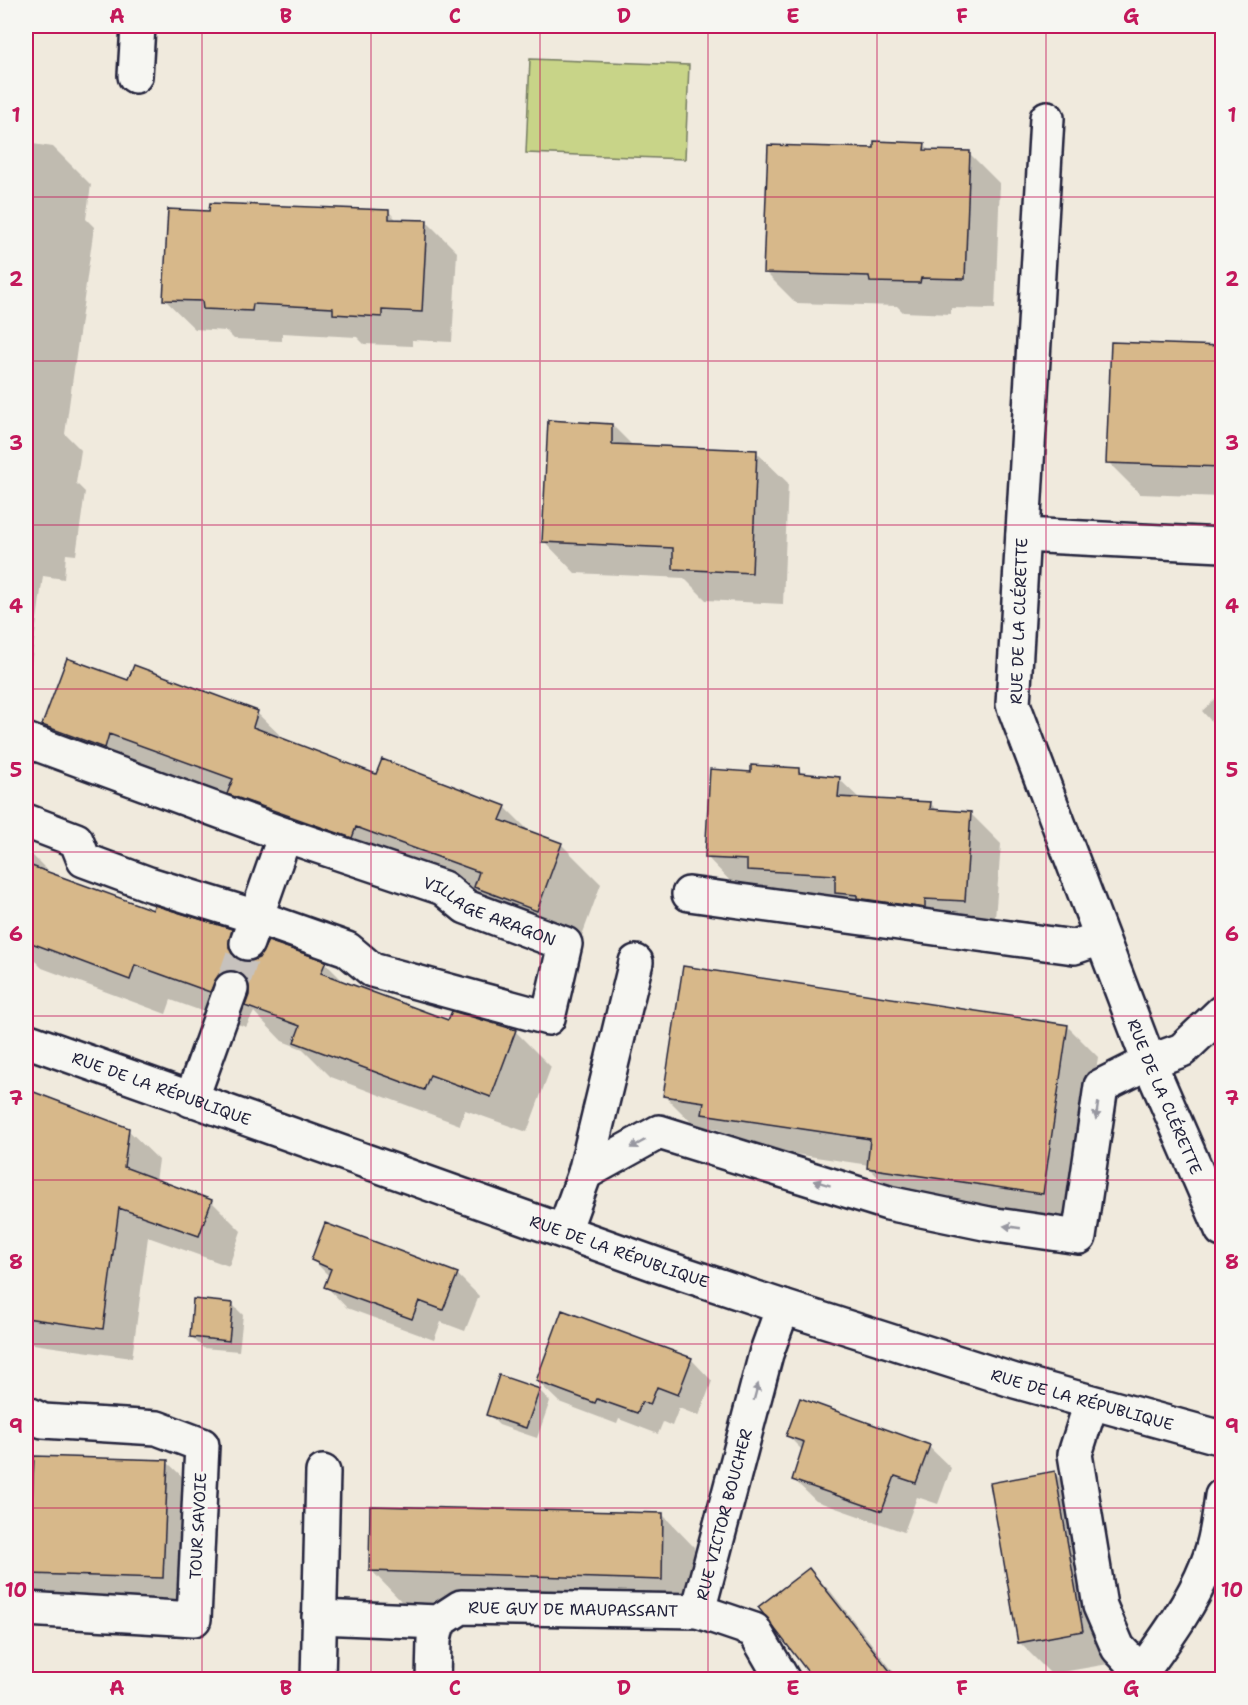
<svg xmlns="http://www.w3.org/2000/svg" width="1248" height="1705" font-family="'Shantell Sans',sans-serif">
  <rect width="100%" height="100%" fill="#f0eadd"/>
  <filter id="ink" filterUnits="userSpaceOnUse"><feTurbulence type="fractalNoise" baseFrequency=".0167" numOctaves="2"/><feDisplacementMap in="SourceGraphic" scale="12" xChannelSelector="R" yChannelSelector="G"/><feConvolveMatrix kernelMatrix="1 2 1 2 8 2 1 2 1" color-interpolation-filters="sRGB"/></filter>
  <g filter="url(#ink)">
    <path fill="#c8d488" stroke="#757b62" stroke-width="1.5" d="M530,59l159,6 -4,94 -159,-6z"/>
    <path fill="#0003" d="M26,143l27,4 38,38 -5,34 8,8 -29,207 16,16 -5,33 9,9 -9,63 -10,-1 -2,25 -21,-3 -12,88 -5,-1z
      M924,145l7,7 38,1 31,31 -5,125 -44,-1v6l-48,-2 -6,-6 -101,-3 -31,-31z
      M388,211l10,10 29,1 30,30 -5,90 -40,-2v6l-48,-2 -7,-7 -75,-4v8l-48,-2 -8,-8 -31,-2 -31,-30z
      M1112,344l110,4v149l-82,-3 -32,-32z
      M612,425l21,21 123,6 32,31 -5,121 -77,-4 -22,-22 -109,-5 -31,-32z
      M129,682l128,31 29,28 91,34 128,32 26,26 30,11 40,40 -24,65 -494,-185 -40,-39z
      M1222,693v40l-20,-22z
      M798,769l6,6 35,4 22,21 69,3 8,8 33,3 30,30 -7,87 -258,-44 -29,-30 45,-84z
      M26,853l6,2 20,20 102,37 77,19 29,28 65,4 21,21 103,38 66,9 36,36 -24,65 -62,-22 -5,15 -129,-48 -28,-28 -21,-8 -28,-29 -8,15 -75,-27 -5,14 -124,-46 -16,-16z
      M1067,1026l31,31 -24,167 -175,-26 -31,-31 1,-2 -135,-20 -15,-16 -24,-3 -31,-31z
      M26,1091l102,39 31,30 -3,21 55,20 30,30 -12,35 -81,-29 -16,121 -106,-15z
      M313,1260l144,14 22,22 -14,35 -24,-9 -7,18 -87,-32 -21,-22 3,-10z
      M232,1304l11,11 -4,36 -36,-3 -11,-11z
      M691,1359l21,22 -13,35 -20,-8 -7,18 -9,-4 -5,12 -39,-15 -2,5 -58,-22 -22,-21z
      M539,1390l11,11 -13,37 -38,-13 -11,-11z
      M787,1435l142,12 22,21 -13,36 -21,-7 -13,35 -88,-31 -22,-21 9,-29z
      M167,1462l32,31 -5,116 -168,-5v-64l6,1z
      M1054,1473l32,31 28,159 -63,11 -32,-32z
      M663,1515l31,32 -1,64 -291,-9 -31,-32z
      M809,1570l22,22 69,88h-84z
      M342,1673l66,2 4,5h-70z"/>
    <path fill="#d7b88a" stroke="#22223b" stroke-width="1.5" d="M874,141l51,2 -1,7 46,1 -5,128 -44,-1 -1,5 -50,-1 -1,-6 -106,-3 5,-128 106,3z
      M210,203l179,7v9l38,1 -5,92 -40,-2v7l-49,-3v-6l-80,-4 -1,7 -49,-2 -1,-8 -39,-1 5,-91 41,2z
      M1111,342l111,4v121l-116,-4z
      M548,420l64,4v20l145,6 -5,123 -79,-4v-21l-131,-6z
      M67,658l61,22 6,-15 124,46 -5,16 123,47 6,-15 124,47 -6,14 62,23 -25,68 -63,-24 5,-15 -123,-45 -4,11 -125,-44 6,-15 -124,-45 -4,14 -63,-23z
      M751,765l48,3v5l41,4 -2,20 93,5 -1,7 41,3 -6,89 -40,-2v9l-68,-10v-3l-22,-2v-18l-88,-5v-10l-42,-2 5,-89 41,3z
      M26,864l127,46 1,-5 78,24 -3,18 4,9 8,5h10l8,-3 9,-17 58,20 -5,12 127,47 4,-9 64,19 -25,67 -61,-22 -6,15 -130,-48 6,-16 -55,-20 4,-11v-10l-4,-9 -8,-5h-9l-9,3 -9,18 -75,-27 -5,15 -104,-39z
      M683,966l385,59 -25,169 -176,-26 3,-29 -168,-25 2,-12 -41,-6z
      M26,1089l103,39 -5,39 88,33 -13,36 -80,-28 -16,121 -77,-11z
      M325,1223l133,50 -15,37 -24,-9 -7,18 -88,-32 7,-18 -20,-9z
      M193,1299l40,4 -4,38 -39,-4z
      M562,1310l130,48 -14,37 -21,-8 -7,18 -8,-3 -5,11 -40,-14 -2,4 -59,-22z
      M499,1375l41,14 -14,39 -40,-13z
      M800,1398l130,47 -14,38 -21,-7 -13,35 -90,-31 12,-38 -18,-6z
      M34,1456l134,4 -5,118 -134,-4z
      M1055,1471l28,160 -65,12 -28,-160z
      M370,1506l293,7 -1,67 -293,-9z
      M809,1568l88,112h-83l-56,-73z"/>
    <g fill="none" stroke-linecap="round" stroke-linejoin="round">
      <path stroke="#c7c2bd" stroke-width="33" stroke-dasharray="33 16" stroke-linecap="butt" d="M231,989l16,-46"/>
      <defs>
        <g id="minor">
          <path d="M135,76l3,-50"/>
          <path id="s1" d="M1047,118l-34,586 136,358 73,168"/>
          <path d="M1023,535l199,10"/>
          <path id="s2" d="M26,740l259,95 158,53 23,19 99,37 -17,74 -176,-48 -25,-21 -91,-32 -107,-33 -65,-24 -8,-20 -50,-19"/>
          <path d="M689,894l385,53 27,-9"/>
          <path d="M247,943l38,-108"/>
          <path id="s3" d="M26,1040l640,228 117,39 232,74 207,57"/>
          <path d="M191,1100l40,-111"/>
          <path d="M585,1173l74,-41 229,71 101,21 90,13 22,-151 48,-24 33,-12 40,-38"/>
          <path d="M564,1231l21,-58 51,-211"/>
          <path d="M1091,1403l-16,51 25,152 18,42 23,24"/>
          <path d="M26,1413l17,8 114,7 45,17 -8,174 -168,-10"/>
          <path id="s4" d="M698,1611l68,-257 17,-47"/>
          <path d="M319,1617l119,5"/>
          <path d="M318,1680l5,-208"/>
          <path id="s5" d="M433,1680l1,-40 4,-18 23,-15 237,4 56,19 29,50"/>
          <path d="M1136,1680c26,-36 55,-74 71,-115 9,-22 12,-46 15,-69"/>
        </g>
      </defs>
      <use href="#minor" stroke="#22223b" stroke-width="38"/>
      <use href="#minor" stroke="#f6f6f2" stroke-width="33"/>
    </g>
    <defs><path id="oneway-solid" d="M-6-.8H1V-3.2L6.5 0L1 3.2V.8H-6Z" transform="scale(1.5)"/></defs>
    <g fill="#9797a0">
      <use href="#oneway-solid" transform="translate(1097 1111) rotate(98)"/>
      <use href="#oneway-solid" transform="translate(638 1144) rotate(151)"/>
      <use href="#oneway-solid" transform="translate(822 1183) rotate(-163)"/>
      <use href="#oneway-solid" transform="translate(1012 1227) rotate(-172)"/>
      <use href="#oneway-solid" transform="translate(756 1392) rotate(-75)"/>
    </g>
  </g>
  <path fill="none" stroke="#c2185b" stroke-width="1.5" stroke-opacity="0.55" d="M202,26v1654M371,26v1654M540,26v1654M708,26v1654M877,26v1654M1046,26v1654M26,197h1196M26,361h1196M26,525h1196M26,689h1196M26,852h1196M26,1016h1196M26,1180h1196M26,1344h1196M26,1508h1196"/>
  <g text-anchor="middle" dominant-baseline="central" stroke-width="6" stroke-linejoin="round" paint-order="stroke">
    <g font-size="16" fill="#22223b" stroke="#f6f6f2">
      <text transform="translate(1019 621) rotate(-88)">RUE DE LA CLÉRETTE</text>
      <text stroke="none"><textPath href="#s2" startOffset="495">VILLAGE ARAGON</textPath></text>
      <text stroke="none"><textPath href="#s3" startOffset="144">RUE DE LA RÉPUBLIQUE</textPath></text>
      <text stroke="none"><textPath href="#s1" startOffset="1008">RUE DE LA CLÉRETTE</textPath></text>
      <text stroke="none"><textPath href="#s3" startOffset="630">RUE DE LA RÉPUBLIQUE</textPath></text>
      <text stroke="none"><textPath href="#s3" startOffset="1116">RUE DE LA RÉPUBLIQUE</textPath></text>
      <text stroke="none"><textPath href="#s4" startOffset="100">RUE VICTOR BOUCHER</textPath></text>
      <text transform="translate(198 1526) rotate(-87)">TOUR SAVOIE</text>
      <text stroke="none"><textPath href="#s5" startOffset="198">RUE GUY DE MAUPASSANT</textPath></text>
    </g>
  </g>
  <rect width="1248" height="1705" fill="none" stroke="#f6f6f2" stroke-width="66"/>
  <rect x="33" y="33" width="1182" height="1639" fill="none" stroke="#c2185b" stroke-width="2"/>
  <g font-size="20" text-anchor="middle" font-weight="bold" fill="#c2185b">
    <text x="117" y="23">A</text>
    <text x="286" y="23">B</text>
    <text x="455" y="23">C</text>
    <text x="624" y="23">D</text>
    <text x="793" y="23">E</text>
    <text x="962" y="23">F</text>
    <text x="1131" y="23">G</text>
    <text x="16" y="122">1</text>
    <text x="1232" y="122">1</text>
    <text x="16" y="286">2</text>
    <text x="1232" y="286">2</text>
    <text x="16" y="450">3</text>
    <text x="1232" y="450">3</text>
    <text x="16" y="613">4</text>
    <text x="1232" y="613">4</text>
    <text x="16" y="777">5</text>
    <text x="1232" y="777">5</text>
    <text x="16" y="941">6</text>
    <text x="1232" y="941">6</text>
    <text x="16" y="1105">7</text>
    <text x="1232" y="1105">7</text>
    <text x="16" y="1269">8</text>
    <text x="1232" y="1269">8</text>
    <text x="16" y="1433">9</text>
    <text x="1232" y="1433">9</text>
    <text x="16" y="1597">10</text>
    <text x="1232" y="1597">10</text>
    <text x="117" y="1695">A</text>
    <text x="286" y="1695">B</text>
    <text x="455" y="1695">C</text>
    <text x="624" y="1695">D</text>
    <text x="793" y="1695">E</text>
    <text x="962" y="1695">F</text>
    <text x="1131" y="1695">G</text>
  </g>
</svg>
